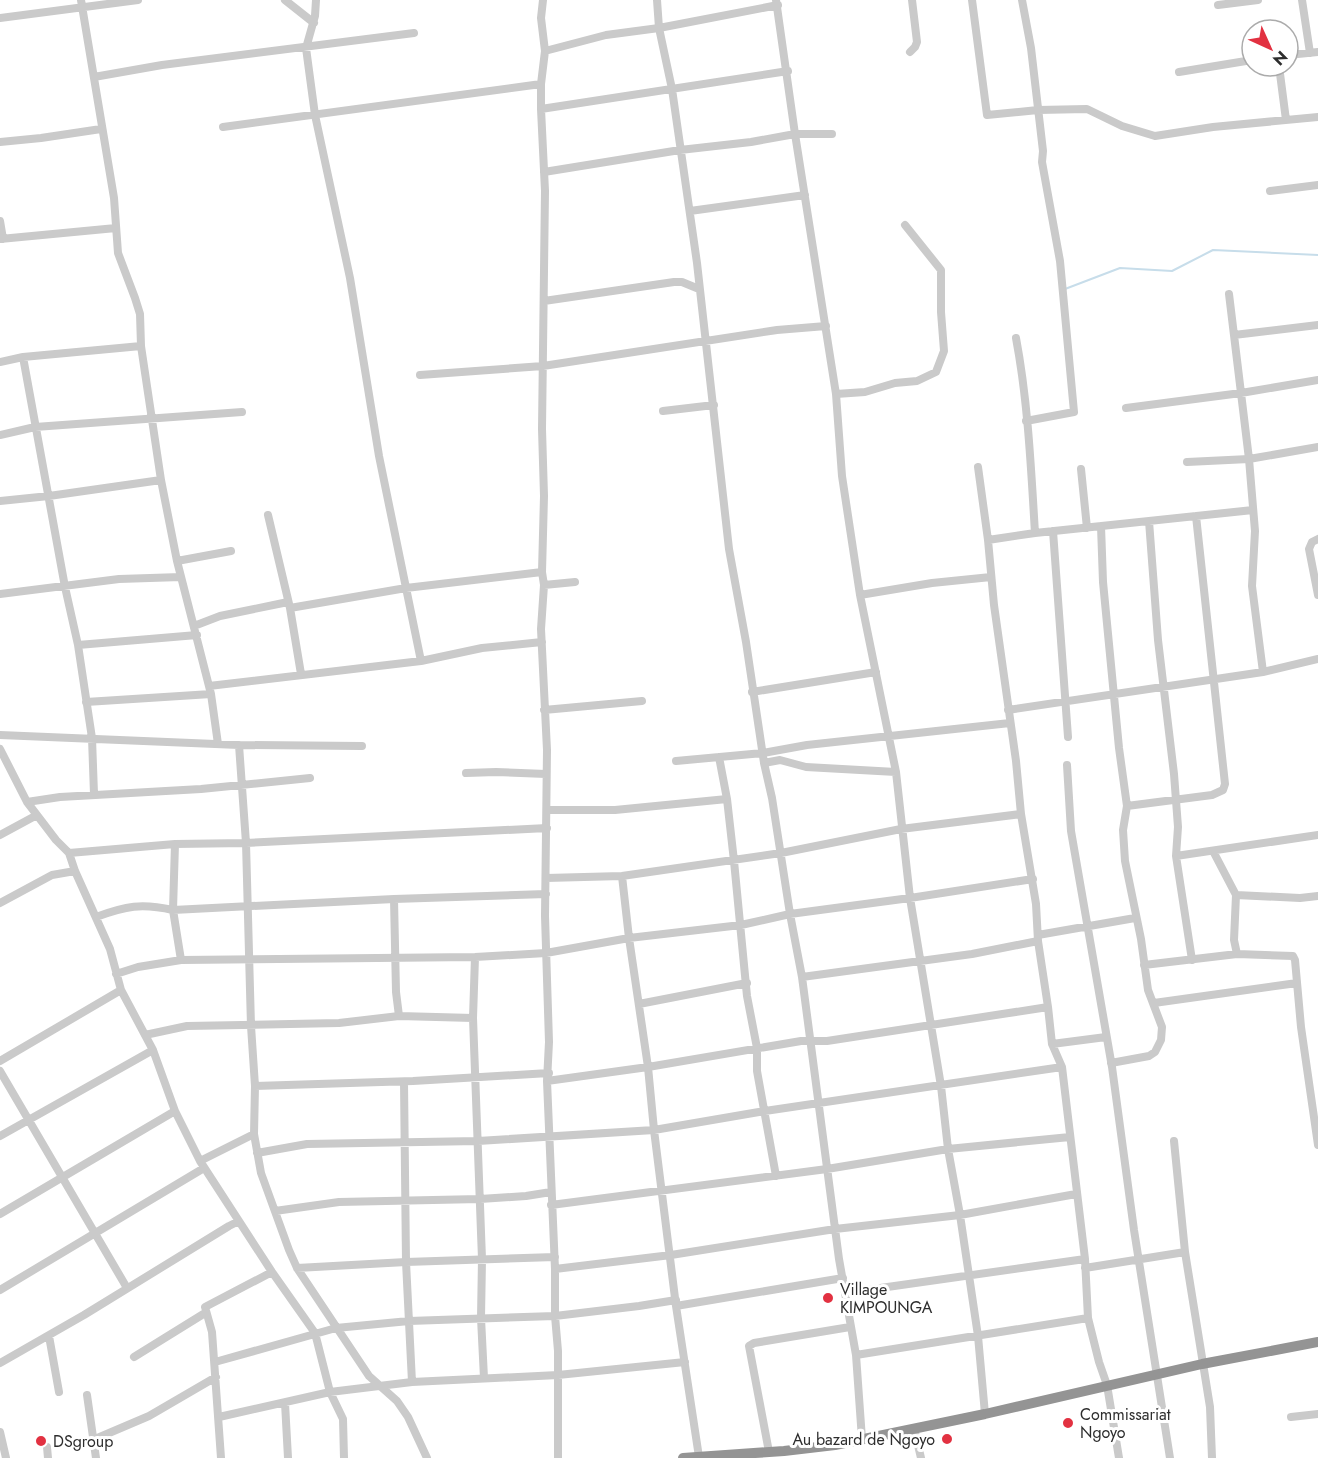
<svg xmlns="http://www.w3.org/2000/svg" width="1318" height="1458" font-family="Jost,sans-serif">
  <rect width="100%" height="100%" fill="#fff"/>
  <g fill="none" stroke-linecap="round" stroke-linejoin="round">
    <path stroke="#c7ddea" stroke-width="2" d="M1065,289l55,-21 52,3 41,-21 105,5"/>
    <path stroke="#cacaca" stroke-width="8" d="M81,0l33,198 4,55 17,45 5,16 1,32 20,134 16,81 34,133 7,50
      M285,0l29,23
      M316,0l-1,16 -9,32 9,67 35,163 29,178 42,205
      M543,0l-2,18 4,33 -4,33v25l4,82 -3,238 2,67 -2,76 2,13 -3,44 6,121 -2,166 4,126 -2,39 8,188v47l3,35v107
      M657,0l2,28 13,61 25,174 32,286 17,93 18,121 8,35 18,116 12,63 37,282 17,96 6,84
      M776,0l19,134 41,260 6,82 18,119 36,177 14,126 31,188 7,63 12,66 18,121 7,78
      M972,0l15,115 51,-5 49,-1 35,17 33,10 58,-9 105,-10
      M1022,0l9,48 12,103 -1,11 18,99 14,151 -48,9
      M1302,0l8,53
      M1218,5l40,-5
      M0,18l138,-18
      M545,51l61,-16 53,-7 119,-23
      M910,52l5,-5 2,-5 -5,-42
      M1288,55l30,-3
      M1279,66l7,54
      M1179,72l73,-12
      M94,77l68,-12 252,-32
      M541,109l247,-38
      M223,127l318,-43
      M0,142l41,-4 60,-9
      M544,172l136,-22 71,-8 44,-8h37
      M1270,191l48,-6
      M690,211l115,-16
      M0,221l3,18
      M0,239l116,-11
      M1229,294l20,165 6,72 -3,55 11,86
      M544,301l130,-19h8l17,7
      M1234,335l84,-10
      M1016,338c12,64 15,130 19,195
      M23,357l42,230 13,58 14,93 2,56
      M0,362l23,-5 118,-11
      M420,375l123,-9 234,-36 49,-4
      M836,394l29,-2 30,-9 22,-2 19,-9 8,-21 -3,-39v-42l-36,-45
      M1126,408l115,-15 77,-13
      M663,411l51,-6
      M0,435l35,-8 207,-15
      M1187,462l62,-3 69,-12
      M978,467l10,73 6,65 22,156 5,53 15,90 2,37 10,66 4,37 10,23 23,192 3,59 11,44 8,23 12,73
      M1081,469l6,59
      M0,501l49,-5 112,-16
      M268,515l22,93 11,66
      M1149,521l9,119 16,134 4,53 -2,29 16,104
      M1101,526l2,56 16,166 8,58 -4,24 2,31 16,78 7,51 14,37 -1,13 -6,12 -6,4 -38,7
      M1053,531l15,206
      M1318,539l-6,3 -3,7 9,46
      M988,540l47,-7 218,-23
      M177,561l54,-10
      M544,585l31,-3
      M0,594l119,-15 62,-2
      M860,595l72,-12 59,-6
      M290,608l116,-20 136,-16
      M194,626l26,-10 68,-14
      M78,645l119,-10
      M209,686l212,-25 61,-13 60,-6
      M752,692l124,-20
      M86,702l125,-8
      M544,710l98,-9
      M1008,710l255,-38 55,-13
      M0,735l239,10 123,1
      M239,745l7,98 5,183 4,60 -1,48 7,39 28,77 8,18 72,108 28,25 11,16 19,41
      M0,749l27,53 29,38 13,13 6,18 35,78 11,41 32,60 22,61 25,50 72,111 43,61 15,59 13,27 1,39
      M719,757l8,42 7,62 13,135 10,52v23l19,105
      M676,761l87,-8 44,-8 203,-22
      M764,763l16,-3 26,7 90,5
      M1067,765l4,66 41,236 22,163 36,228
      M466,773l30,-1 50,2
      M27,802l33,-5 141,-8 109,-11
      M1127,806l85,-11 11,-5 2,-6 -29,-268
      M547,810h68l112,-11
      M0,835l37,-20
      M175,844l-2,66 8,50
      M1213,851l23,44 -2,45 3,14
      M69,853l106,-9 71,-1 301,-15
      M1176,856l142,-21
      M622,876l7,62 19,129 6,63 22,176 23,151
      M546,878l76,-2 159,-23 120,-24 120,-15
      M1236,895l64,3 18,-2
      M394,899l2,93 3,24
      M0,903l52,-28 23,-4
      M96,917c30,-11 45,-14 77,-7l221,-11 152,-5
      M1038,935l97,-17
      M475,957l-2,61 9,241 -1,59 3,60
      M1144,965l93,-11 56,2 2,4 6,67 17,118
      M116,974l22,-7 43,-7 294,-3 71,-4 83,-15 112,-13 49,-11 120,-16 123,-19
      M802,977l170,-23 66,-13
      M1154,1003l143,-20
      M639,1004l108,-21
      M145,1035l42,-9 152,-3 60,-7 74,2
      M1052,1044l54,-7
      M0,1061l121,-71
      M0,1071l127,217
      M547,1081l101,-14 153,-26h26l221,-34
      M404,1082l2,180 6,120
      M255,1086l158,-5 136,-8
      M0,1136l153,-86
      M1174,1141l11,111 25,155 2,51
      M257,1153l50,-9 171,-3 176,-11 111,-19 297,-44
      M200,1161l54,-27
      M551,1205l276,-36 121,-20 122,-12
      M275,1211l64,-9 141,-3 46,-3 25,-4
      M0,1214l175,-103
      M297,1268l109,-6 149,-5
      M1085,1268l100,-16
      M555,1269l116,-14 164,-26 125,-14 116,-21
      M0,1290l204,-122
      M845,1293l240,-34
      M676,1306l167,-28
      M49,1336l10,56
      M856,1355l232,-37
      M134,1357l71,-44
      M215,1362l121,-34 73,-7 146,-5 84,-10 37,-6
      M0,1363l84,-48 145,-89 10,-5
      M87,1395l9,63
      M285,1403l3,55
      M219,1417l111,-25 82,-10 146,-7 127,-13
      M1291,1417l27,-3
      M914,1428l7,30
      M0,1432l6,26
      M95,1439l54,-23 67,-39
      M47,1447l1,11
      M769,1452l-20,-106 5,-3 96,-16
      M221,1458l-9,-126 -7,-25 67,-35"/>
    <path stroke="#949494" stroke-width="10" d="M683,1458l101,-7 51,-6 150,-31 217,-50 116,-22"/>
  </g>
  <g fill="#e23141" stroke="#fff" stroke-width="2">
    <circle cx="828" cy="1298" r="6"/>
    <circle cx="1068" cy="1423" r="6"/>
    <circle cx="947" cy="1439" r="6"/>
    <circle cx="41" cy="1441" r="6"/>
  </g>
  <g text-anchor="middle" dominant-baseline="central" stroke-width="6" stroke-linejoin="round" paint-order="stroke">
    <g font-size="16" fill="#2d2d2d" stroke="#fff" text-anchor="start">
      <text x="840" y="1289">Village<tspan x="840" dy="18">KIMPOUNGA</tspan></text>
      <text x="1080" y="1414">Commissariat<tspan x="1080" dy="18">Ngoyo</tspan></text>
      <text x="935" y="1439" text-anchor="end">Au bazard de Ngoyo</text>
      <text x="53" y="1441">DSgroup</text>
    </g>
  </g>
  <g transform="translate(1270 48) rotate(135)"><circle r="28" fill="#ffffff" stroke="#ababab" stroke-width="1.5"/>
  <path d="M0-4.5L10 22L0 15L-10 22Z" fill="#e23141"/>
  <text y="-9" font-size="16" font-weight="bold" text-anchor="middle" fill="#2d2d2d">N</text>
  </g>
</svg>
